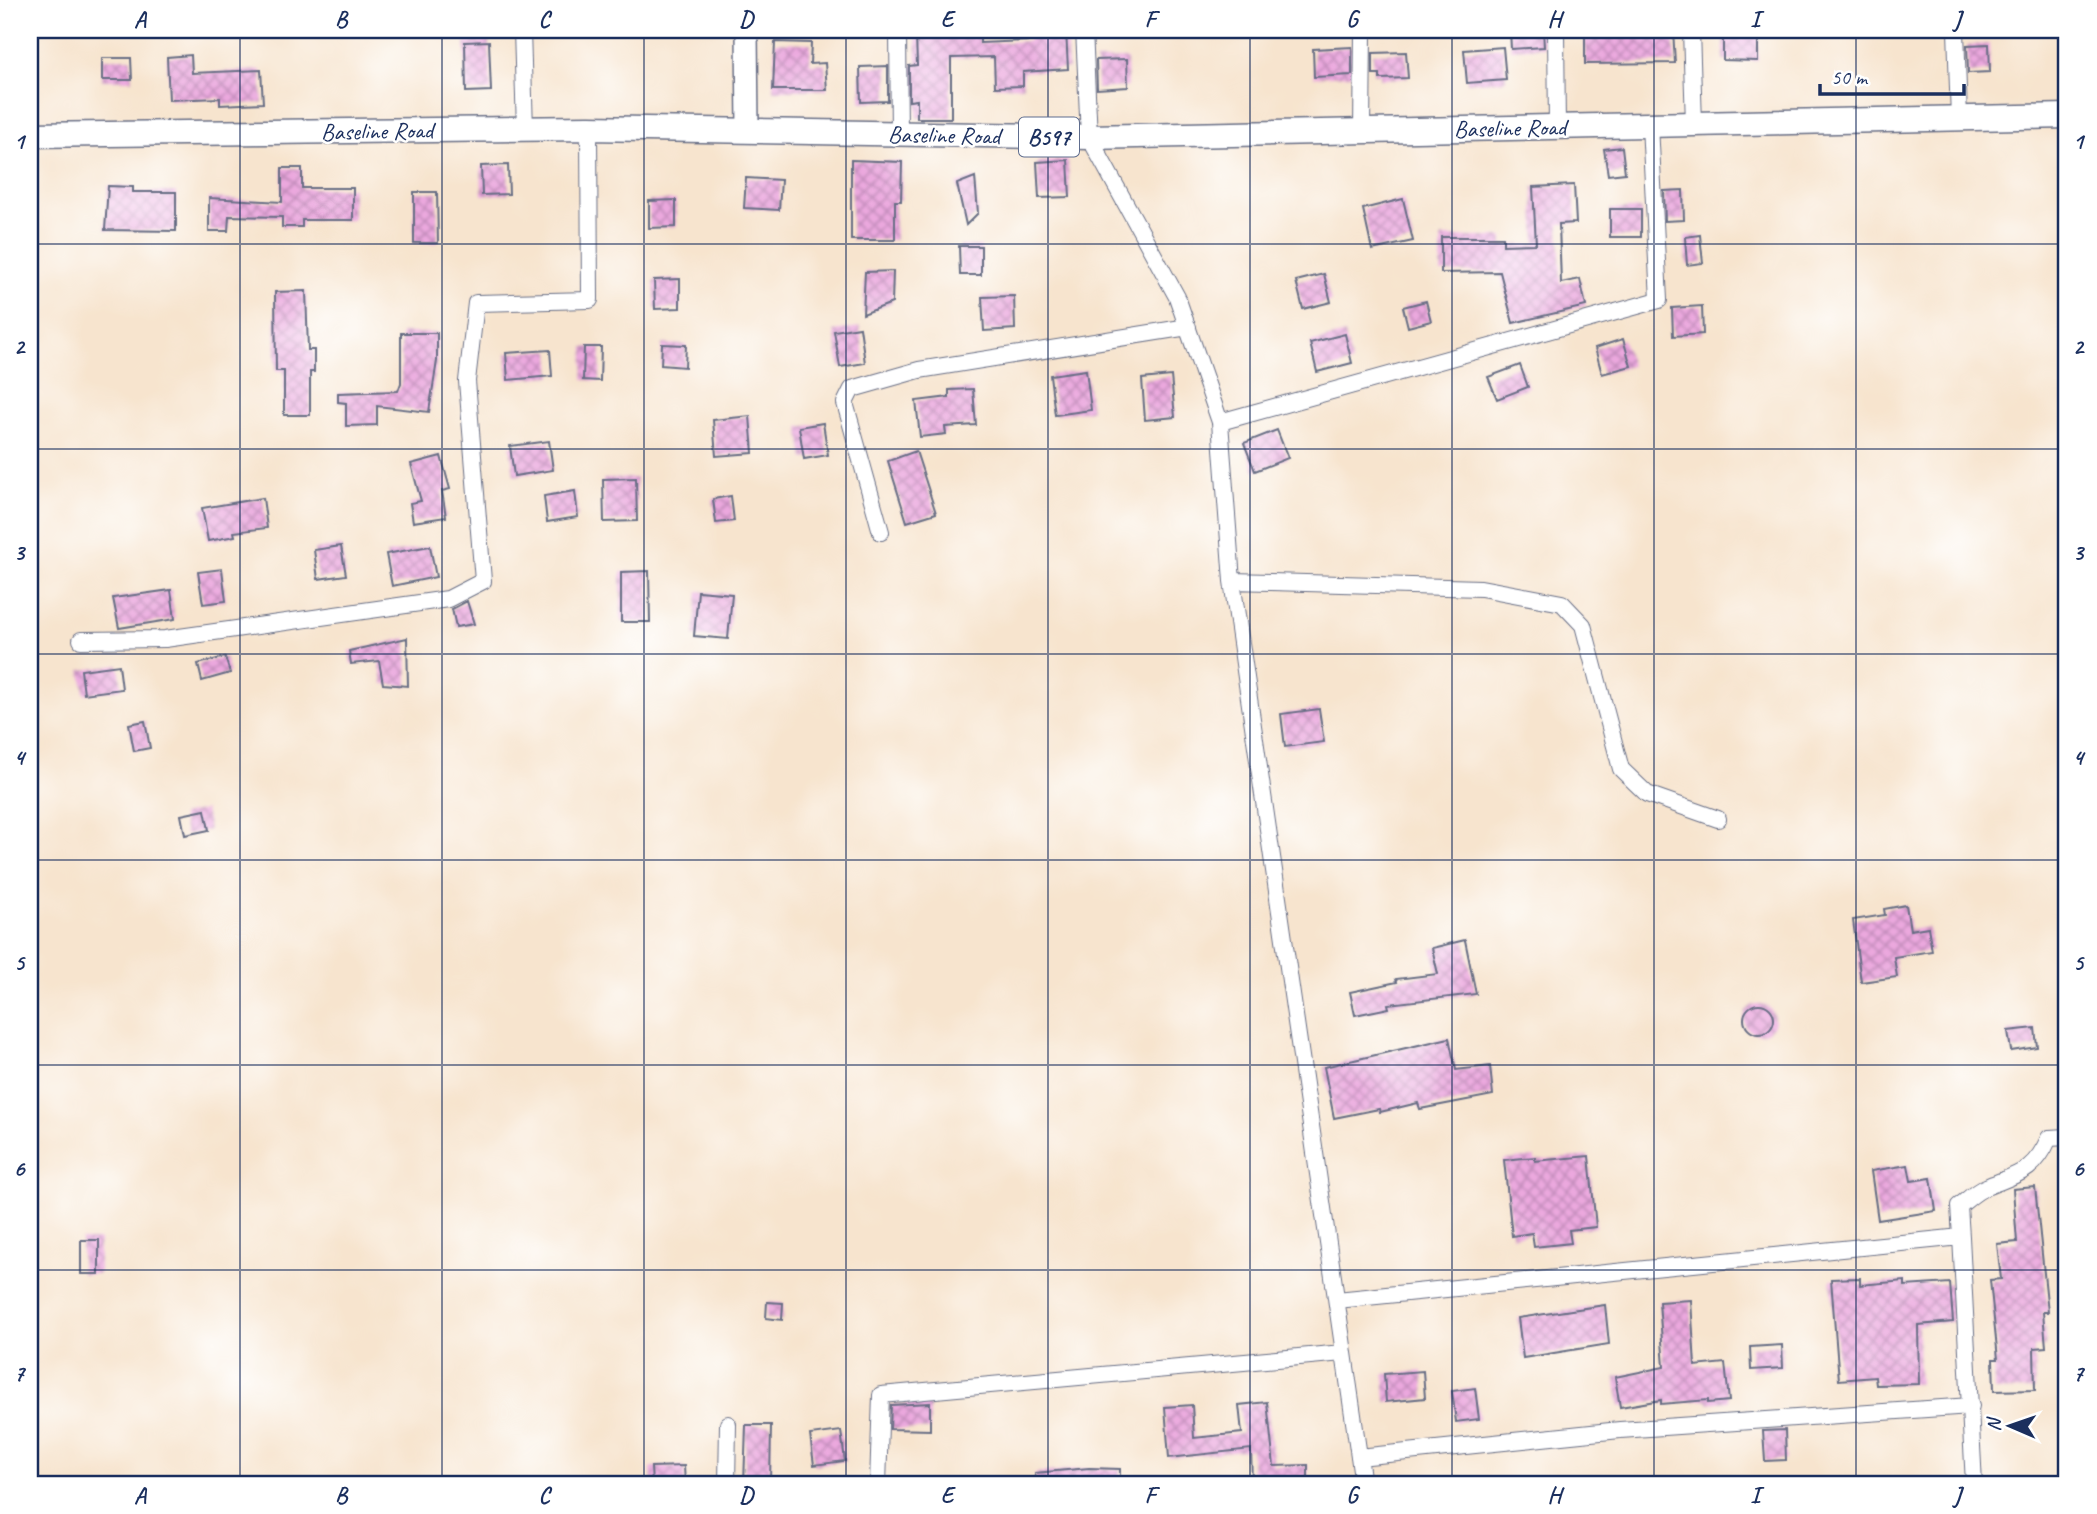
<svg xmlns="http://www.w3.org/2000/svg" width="2097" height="1514" font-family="Caveat,sans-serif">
  <defs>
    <pattern id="building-cross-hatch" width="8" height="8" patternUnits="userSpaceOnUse" patternTransform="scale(1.75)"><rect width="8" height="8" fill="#eba8de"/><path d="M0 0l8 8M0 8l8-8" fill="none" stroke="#be89b7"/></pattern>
  </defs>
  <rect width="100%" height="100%" fill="#fff"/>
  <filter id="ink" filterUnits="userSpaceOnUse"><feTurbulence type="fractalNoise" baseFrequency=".0143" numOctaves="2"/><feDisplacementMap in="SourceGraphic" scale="14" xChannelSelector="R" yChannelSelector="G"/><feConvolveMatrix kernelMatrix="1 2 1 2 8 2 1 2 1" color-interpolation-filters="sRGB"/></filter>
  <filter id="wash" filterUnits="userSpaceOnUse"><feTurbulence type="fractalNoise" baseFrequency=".00686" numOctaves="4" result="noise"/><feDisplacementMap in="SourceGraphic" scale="28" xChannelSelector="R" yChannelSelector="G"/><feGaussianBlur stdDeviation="1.57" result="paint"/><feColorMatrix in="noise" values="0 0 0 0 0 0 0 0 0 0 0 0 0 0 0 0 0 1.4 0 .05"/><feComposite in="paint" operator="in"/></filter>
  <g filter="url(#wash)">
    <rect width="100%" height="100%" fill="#f7e4ce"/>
    <g id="blocks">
      <path fill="url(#building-cross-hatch)" d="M950,30h30v13l49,-2v-11h37l2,39 -45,3v14l-28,1 -1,-30 -43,1v60h-34v-18l-8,1v-35l8,-1 -1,-30 34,-1z
        M1510,30h33l1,17 -33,2z
        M1585,30h88l2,33 -90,1z
        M1723,35l35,1v25l-35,-1z
        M489,41l2,50 -25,1 -1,-50z
        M775,42l36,1 -1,21 15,-1 2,27h-54z
        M1989,44l1,28 -22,1 -1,-28z
        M1352,47v28l-38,2 -1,-28z
        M1503,47l3,33 -39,3 -3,-33z
        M1406,52l2,26 -28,1v-5h-7v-21z
        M191,55l1,18 69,-3 2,33 -43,2v-7l-51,2 -2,-43z
        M102,58h29l1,22h-30z
        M1127,59l1,28 -31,2 -1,-29z
        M888,66v35l-27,1 -1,-35z
        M1622,147l3,26 -17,2 -4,-26z
        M851,160l51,2 -1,39h-6v39h-44z
        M1068,160l2,37 -31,1 -2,-36z
        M508,165l1,29 -27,1 -1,-29z
        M282,168h20v20h51v32h-51v7h-20v-10l-53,-1 -1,15h-19v-33l73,4z
        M975,177l3,36 -12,12 -9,-41z
        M746,178l35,2 -2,30 -35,-2z
        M1574,185l2,38 -17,1 2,59 19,-4 6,27 -73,17 -13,-51 -59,1v-36h62v8l33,-1 -3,-57z
        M108,186l25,1v5h43v39l-71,-1z
        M1683,190l1,30 -19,1 -1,-30z
        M414,192h23l1,51h-24z
        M1403,199l10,42 -41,9 -9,-41z
        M676,200v27l-27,1v-27z
        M1610,209h31v28h-31z
        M1700,235l3,28 -16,2 -2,-28z
        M959,246h22v29h-21z
        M893,271l-1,32 -29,11 2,-42z
        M1324,274l7,28 -28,7 -7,-28z
        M680,279v29l-25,1 -1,-29z
        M306,291l2,59h6v22h-4v43h-26v-44h-8l-1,-79z
        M1014,296l1,33 -31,2 -2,-34z
        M1426,301l5,20 -23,6 -5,-20z
        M1702,306l1,28 -30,2 -1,-28z
        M860,327l5,36 -25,4 -6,-36z
        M401,333h36v28l-8,51 -52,-6v19l-31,1v-23l-8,-1v-9l60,-2 3,-8z
        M1345,334l7,29 -35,9 -7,-29z
        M1623,339l8,27 -29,8 -7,-26z
        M662,344l24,1 -1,22 -24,-2z
        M584,347h17l-1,34 -17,-1z
        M550,350l2,26 -44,4 -2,-27z
        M1520,365l8,22 -31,12 -9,-22z
        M1086,370l5,40 -36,5 -5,-40z
        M1171,376l4,41 -30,3 -3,-41z
        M973,389l3,36 -31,2 1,7 -26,3 -4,-36 33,-4v-7z
        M750,416l3,37 -37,3 -3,-36z
        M823,423l5,32 -24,4 -5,-32z
        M1277,430l11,28 -33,13 -11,-28z
        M549,441l4,29 -39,6 -4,-30z
        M916,451l20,62 -29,9 -19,-61z
        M441,456l9,33 -8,2 4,26 -33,5 -3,-19 11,-2 -10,-37z
        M636,478l1,43 -33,1 -1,-43z
        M575,491l3,26 -31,5 -3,-26z
        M731,496l3,25 -18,2 -3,-24z
        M263,498l4,30 -33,4 1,4 -27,5 -6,-33z
        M341,546l5,29 -28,4 -4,-29z
        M430,546l6,31 -44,9 -6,-32z
        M222,569l4,32 -23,3 -5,-32z
        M649,571l1,51h-29v-50z
        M171,590l4,29 -56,9 -6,-30z
        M698,591l34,3 -4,45 -34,-3z
        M467,601l7,23 -18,3 -4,-18z
        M407,638l1,48 -25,-2 -4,-23 -28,3 -2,-13z
        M225,657l5,16 -28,8 -4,-17z
        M119,665l3,24 -38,5 -3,-24z
        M1319,709l5,33 -39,5 -4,-33z
        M145,721l5,27 -16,3 -5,-27z
        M205,810l4,20 -24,5 -4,-20z
        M1906,905l4,25 18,-3 4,24 -38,6 3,20 -36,5 -8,-62 32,-5 -1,-6z
        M1465,940l11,54 -88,10 1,4 -34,7 -5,-23 47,-10 -1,-3 42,-5 -6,-26z
        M1744 1019a15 15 0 1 1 30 0a15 15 0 1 1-30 0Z
        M2035,1028l2,19 -26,4 -3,-20z
        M1449,1038l7,32 34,-4 3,29 -73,14 -2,-6 -38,9 -1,-3 -45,9 -10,-51z
        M1589,1156l7,71 -27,3 2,13 -37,4 -2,-14 -20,3 -8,-76 31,-3v4z
        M1908,1165l3,16 20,-3 5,33 -58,9 -7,-49z
        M2035,1187l13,125h-5l3,35 -12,1 1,42 -41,1 -1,-32h5l-8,-79 11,-1 -4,-35 20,-2 -4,-53z
        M81,1240h18v34h-18z
        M1860,1278v7l45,-4v5l45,-3 3,39 -35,3 1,59 -43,1 -1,-8 -36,3 -8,-101z
        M1691,1300l4,66 30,-3 4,38 -21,2v-3l-47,4v-4l-41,7 -5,-30 49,-10 -5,-65z
        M767,1302l16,1 -1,17 -16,-2z
        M1605,1305l4,39 -86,14 -5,-40z
        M1782,1345l1,23 -32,2 -1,-23z
        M1423,1371l2,27 -39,4 -2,-28z
        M1475,1388l4,31 -23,3 -4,-31z
        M1267,1402l7,64 34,-1v19h-56l-1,-35 -82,9 -4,-51 27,-2 2,33 48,-5 -3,-28z
        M930,1403v27l-40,-1 1,-24z
        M746,1425h25l-1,59h-26z
        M1785,1430l1,30 -21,1 -2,-30z
        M841,1431l4,30 -31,4 -4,-30z
        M684,1466l1,18h-33l-1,-17z
        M1089,1468l31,1v15h-84l-1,-11z"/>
    </g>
  </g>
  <g filter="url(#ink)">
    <use href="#blocks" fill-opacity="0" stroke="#686e85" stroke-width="2"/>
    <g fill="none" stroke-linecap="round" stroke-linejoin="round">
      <defs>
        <path id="street" d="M522,30l3,100
          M898,30l1,105
          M1084,30l5,107 88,160 43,125 12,159 131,903
          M1556,30l1,97
          M1691,30l3,94
          M1956,30l3,89
          M1362,131l1,-101
          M1220,422l439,-122 -9,-175
          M881,532l-36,-129 7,-14 67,-19 269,-43
          M1232,581l249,7 81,15 21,22 38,144 26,25 71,25
          M81,640l84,-1 283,-40 35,-18 -16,-200 9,-78 114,-3 -1,-172
          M1961,1237l-2,-31c8,-6 17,-15 27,-19 31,-13 48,-14 63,-49l18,-1
          M1337,1300l624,-63 13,247
          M1359,1457l261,-27 351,-24
          M727,1484l1,-60
          M878,1484l3,-89 462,-42"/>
        <path id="secondary" d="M747,30l1,99"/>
        <path id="primary" d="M30,135l559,-7 500,9 978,-21"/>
      </defs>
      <use href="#street" stroke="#686e85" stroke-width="18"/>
      <use href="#secondary" stroke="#686e85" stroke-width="24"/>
      <use href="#primary" stroke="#686e85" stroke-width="27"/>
      <use href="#street" stroke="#fff" stroke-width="16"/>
      <use href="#secondary" stroke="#fff" stroke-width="21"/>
      <use href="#primary" stroke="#fff" stroke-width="24"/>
    </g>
  </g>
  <path fill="none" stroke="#1b2f5e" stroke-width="2" stroke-opacity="0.55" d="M240,30v1454M442,30v1454M644,30v1454M846,30v1454M1048,30v1454M1250,30v1454M1452,30v1454M1654,30v1454M1856,30v1454M30,244h2037M30,449h2037M30,654h2037M30,860h2037M30,1065h2037M30,1270h2037"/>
  <g text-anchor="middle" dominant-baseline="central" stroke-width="5" stroke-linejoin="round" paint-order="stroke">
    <rect fill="#fff" stroke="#5f6d8e" stroke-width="2" x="1019" y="117.5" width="60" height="39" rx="5"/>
    <g font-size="23" font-weight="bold" fill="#1b2f5e">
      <text x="1049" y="137">B597</text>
    </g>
    <g font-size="24" fill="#1b2f5e" stroke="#fff">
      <text transform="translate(1510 128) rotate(-1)">Baseline Road</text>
      <text transform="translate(377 131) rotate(-1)">Baseline Road</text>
      <text transform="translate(944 135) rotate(1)">Baseline Road</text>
    </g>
  </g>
  <rect width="2097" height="1514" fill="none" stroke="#fff" stroke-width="77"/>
  <g transform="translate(2010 1426) rotate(272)" stroke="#ffffff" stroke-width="5" paint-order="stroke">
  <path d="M0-5L12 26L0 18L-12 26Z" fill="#1b2f5e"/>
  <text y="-10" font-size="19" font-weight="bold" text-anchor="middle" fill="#1b2f5e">N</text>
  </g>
  <path d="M1820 84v10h144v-10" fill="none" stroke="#1b2f5e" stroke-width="3.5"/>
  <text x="1831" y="84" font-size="21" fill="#1b2f5e" stroke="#ffffff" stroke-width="5" paint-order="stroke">50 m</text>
  <rect x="38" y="38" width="2020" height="1438" fill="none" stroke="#1b2f5e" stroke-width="2.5"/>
  <g font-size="23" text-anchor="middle" font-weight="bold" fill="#1b2f5e">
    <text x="140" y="27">A</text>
    <text x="341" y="27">B</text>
    <text x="544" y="27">C</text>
    <text x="746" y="27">D</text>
    <text x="947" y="27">E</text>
    <text x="1150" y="27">F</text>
    <text x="1352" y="27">G</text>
    <text x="1554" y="27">H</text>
    <text x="1755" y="27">I</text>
    <text x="1957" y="27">J</text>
    <text x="19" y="149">1</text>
    <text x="2078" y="149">1</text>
    <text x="19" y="354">2</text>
    <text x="2078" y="354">2</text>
    <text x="19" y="560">3</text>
    <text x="2078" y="560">3</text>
    <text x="19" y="765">4</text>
    <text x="2078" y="765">4</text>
    <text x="19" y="970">5</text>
    <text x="2078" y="970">5</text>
    <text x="19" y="1176">6</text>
    <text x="2078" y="1176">6</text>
    <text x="19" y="1381">7</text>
    <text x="2078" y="1381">7</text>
    <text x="140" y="1503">A</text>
    <text x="341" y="1503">B</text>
    <text x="544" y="1503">C</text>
    <text x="746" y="1503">D</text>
    <text x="947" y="1503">E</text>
    <text x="1150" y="1503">F</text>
    <text x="1352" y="1503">G</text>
    <text x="1554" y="1503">H</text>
    <text x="1755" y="1503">I</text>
    <text x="1957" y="1503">J</text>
  </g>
</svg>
